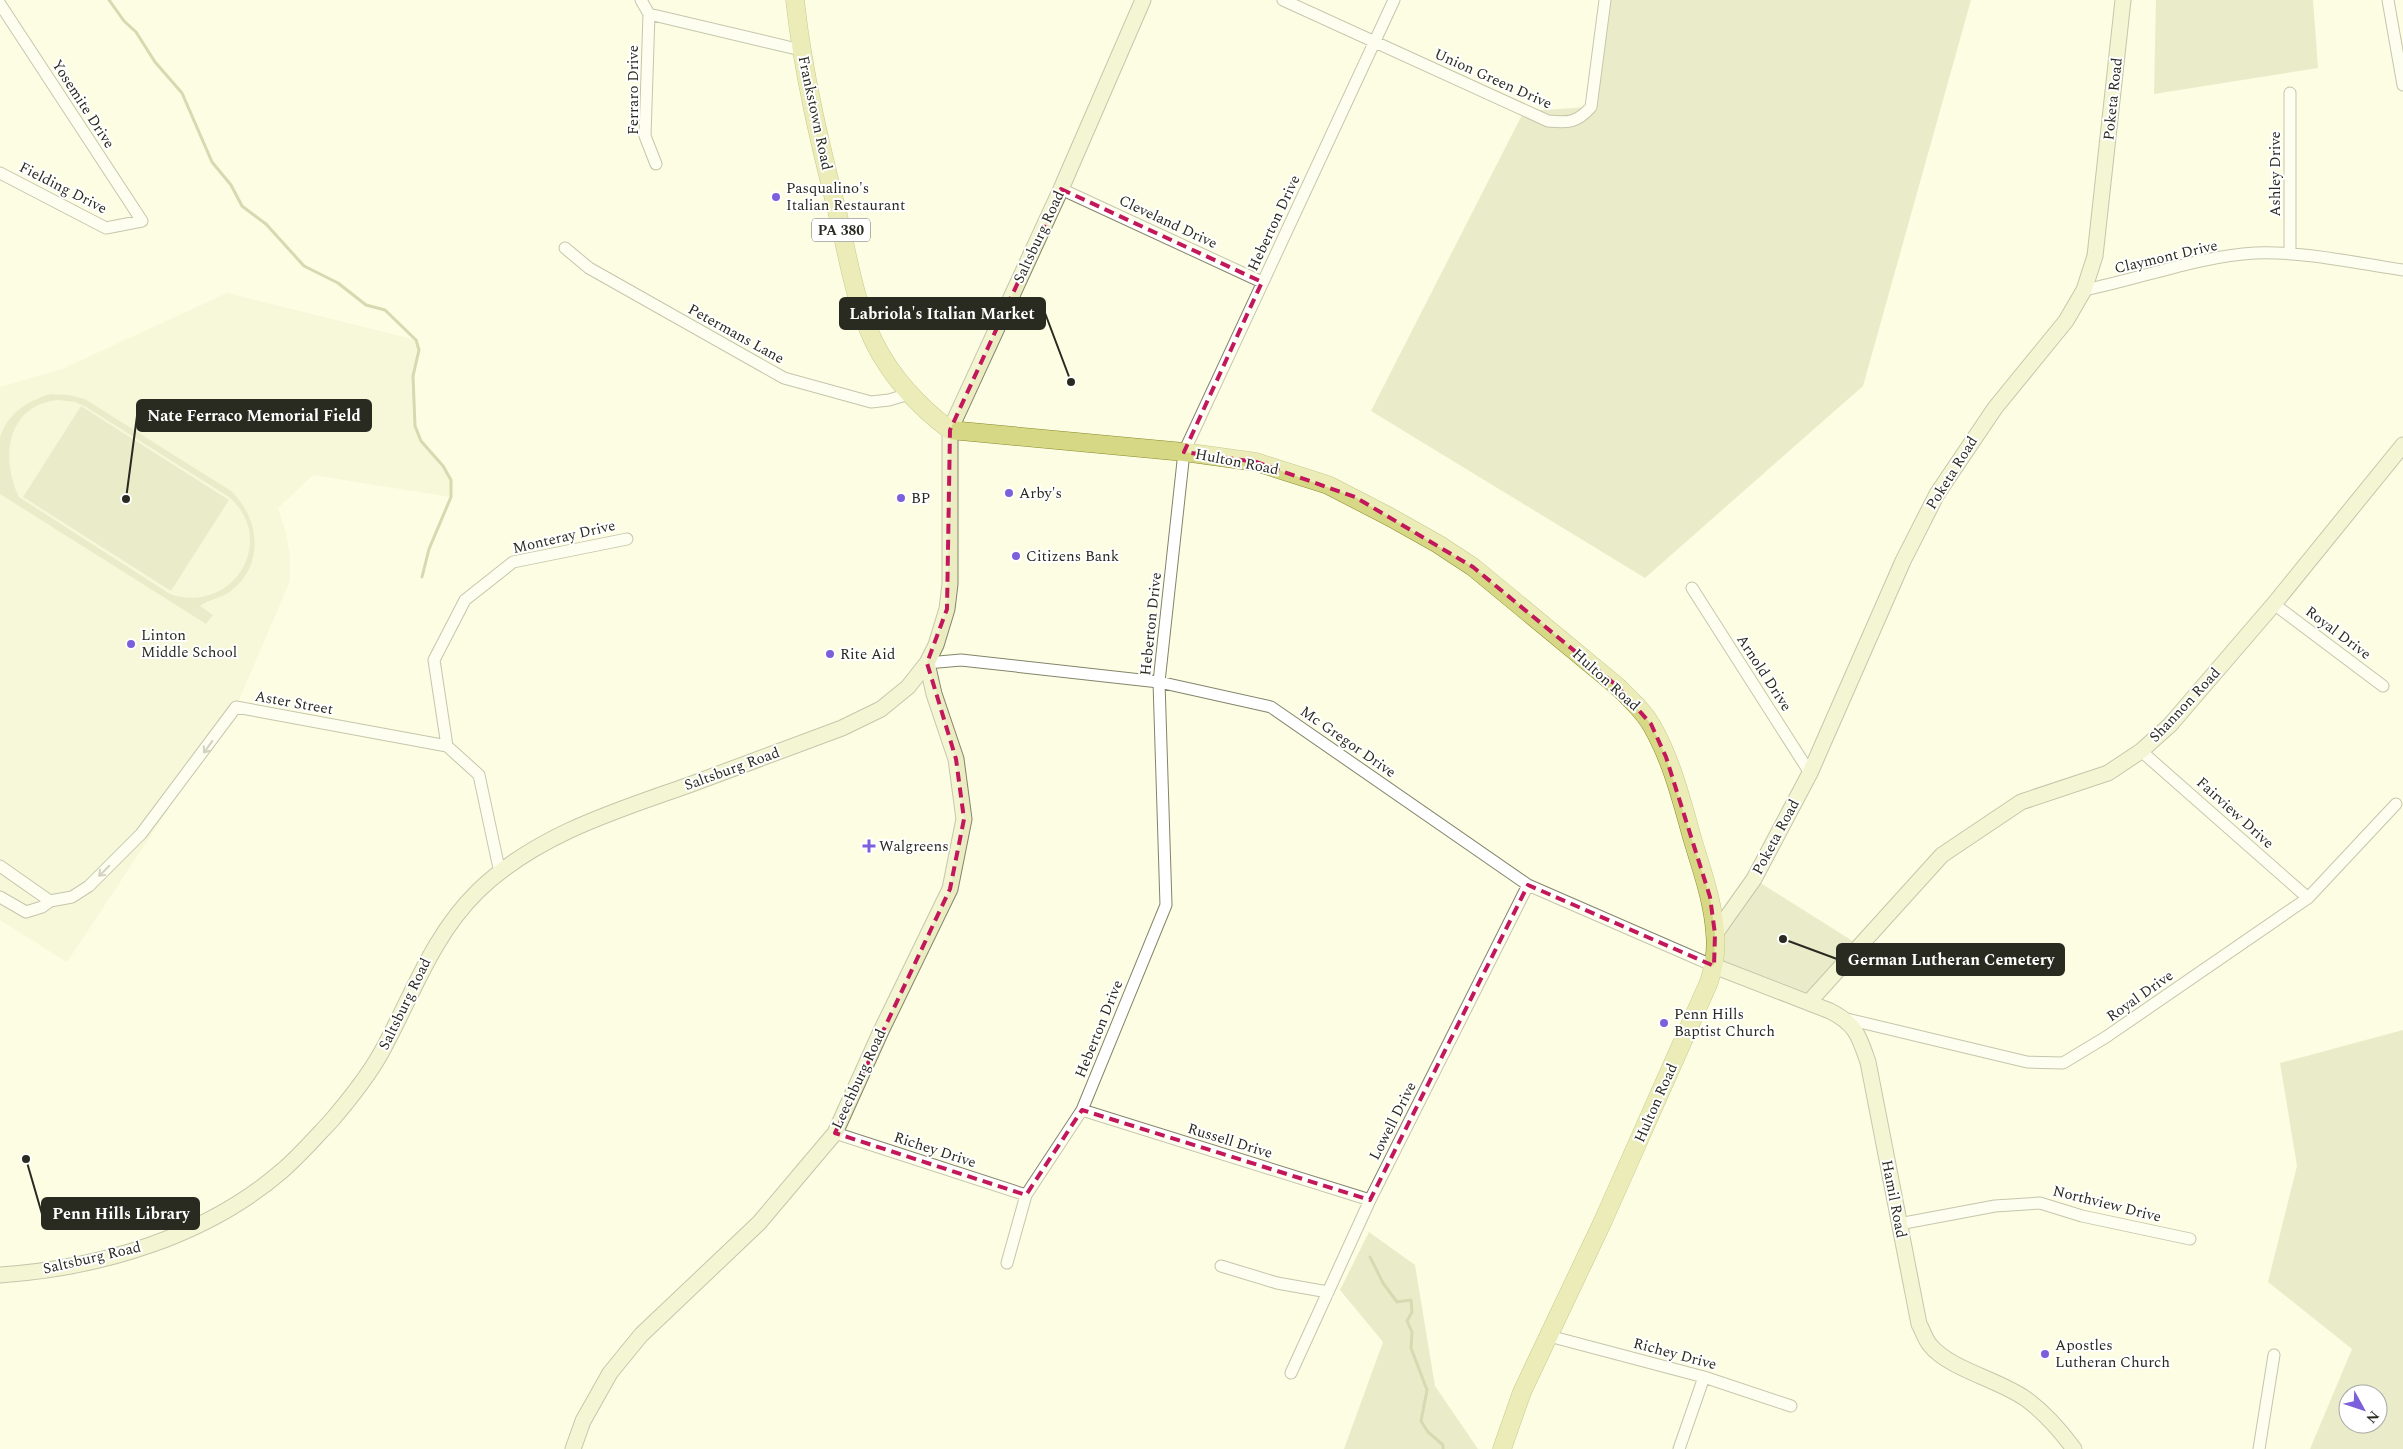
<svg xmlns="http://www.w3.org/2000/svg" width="2403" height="1449" font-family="Spectral,serif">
  <rect width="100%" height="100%" fill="#fcfde2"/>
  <path fill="#f0f2ce" d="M227,293l189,47 2,16 -5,20 2,50 6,15 30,39v17l-138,-22 -35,33 8,25 4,24v24l-54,126 -169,255 -67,-42v-533l62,-18z"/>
  <path fill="#d5d7ac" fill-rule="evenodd" d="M1604,0h367l-108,386 -218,192 -274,-167 153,-300 67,-4z
    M2156,0h157l5,68 -164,26z
    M51,394l18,1 16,4 146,92c29,27 34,74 0,100 -9,7 -24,9 -31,15l13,9 -7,9 -206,-130v-57c8,-24 27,-36 51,-43zM58,400l17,2 11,5 143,90c50,44 3,118 -59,97l-151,-97c-19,-39 -12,-92 39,-97z
    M81,406l148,94 -58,91 -148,-94z
    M1754,879l105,66 -50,57 -95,-36 1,-32z
    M2403,1030v419h-93l42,-100 -84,-67 29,-116 -17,-103zM2348,1394h30v30h-30z
    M1369,1232l46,33 20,121 43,63h-134l39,-107 -43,-52z"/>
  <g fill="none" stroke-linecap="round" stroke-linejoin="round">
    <path stroke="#abad75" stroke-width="3" d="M109,0l15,21 12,11 19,30 27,31 30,69 19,23 11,21 24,18 38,42 34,17 28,22 19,5 31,30 3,10 -6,26 2,50 6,15 22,25 8,14v17l-22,52 -7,28
      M1370,1257l13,26 14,19 14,-2 1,12 -5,9 5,11 -1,16 16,42 -6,31 7,11 15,13v4"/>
    <defs>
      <path id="street" d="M641,0l8,14 152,36
        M1283,0l265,121c20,2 29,2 43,-14l14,-107
        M2388,0l15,85
        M0,4l142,217 -36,7 -106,-55
        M649,14l-4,122 11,28
        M2290,93v161
        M1061,189l201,93
        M565,248l24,20 195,110 87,24 18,-2 20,-6
        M2084,290c56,-11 115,-34 171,-37 49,-2 100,10 148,17
        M1692,588l118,185
        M2274,604l109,82
        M927,663l34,-3 198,22 112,25 257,178 186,81
        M447,746l-13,-86 31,-60 48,-38 114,-23
        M2141,751l167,147
        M0,866l50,35 22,-4 17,-11 52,-52 95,-127 211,39 32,29 21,98
        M0,897l26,15 16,-5 8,-6
        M1847,1019l180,43 36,1 43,-26 202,-139 88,-94
        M1082,1110l288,90
        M835,1133l191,62
        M1899,1224l96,-18 45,-3 42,13 108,23
        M1007,1263l19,-68 56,-85 84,-205 -7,-223 25,-230 210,-452
        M1221,1266l56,17 51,9
        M1549,1336l155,41 87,29
        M1291,1373l79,-173 158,-315
        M1679,1449l25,-72
        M2259,1449l15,-94"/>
      <path id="secondary" d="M1715,934l39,-55 56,-106 93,-212 34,-67 58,-86 71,-87 18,-31 11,-34 28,-256
        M1714,966l116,45c26,13 29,25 38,51l51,262c4,7 6,15 11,21 19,24 70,35 96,54 19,14 34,31 48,50
        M1809,1002l133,-147 79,-53 87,-29 33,-22 29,-26 104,-121 129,-159
        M0,1275c100,-7 206,-38 283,-105 17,-15 32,-32 48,-49 18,-21 36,-43 50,-68 31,-56 50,-116 97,-162 58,-56 137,-80 211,-106 51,-19 102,-38 153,-57l39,-19 27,-22 19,-24 9,-18 11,-36 3,-25v-154l111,-241 82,-189
        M573,1449l10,-28 27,-48 31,-38 118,-112 76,-90 46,-102 69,-142 14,-70 -8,-60 -22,-65 -7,-31"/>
      <path id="primary" d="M795,0c8,73 25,144 43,215 10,42 17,88 36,127 18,36 44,64 76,88l234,22 72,10 72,23 62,32 48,27 35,23 144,119c12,12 26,24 35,40 20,35 30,76 41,115 9,30 20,60 22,92 2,17 -1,33 -6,49l-106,239 -81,171 -20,57"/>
    </defs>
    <use href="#street" stroke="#83846b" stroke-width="13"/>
    <use href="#secondary" stroke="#83846b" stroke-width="17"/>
    <use href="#primary" stroke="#898a2d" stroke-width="19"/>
    <use href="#street" stroke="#fff" stroke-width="11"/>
    <use href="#secondary" stroke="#ebecc2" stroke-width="15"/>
    <use href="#primary" stroke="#d7d885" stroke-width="18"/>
  </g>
  <defs><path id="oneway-shaft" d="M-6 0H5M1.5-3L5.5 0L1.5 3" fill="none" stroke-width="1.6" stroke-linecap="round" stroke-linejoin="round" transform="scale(1.25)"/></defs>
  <g stroke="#9f9f9b">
    <use href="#oneway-shaft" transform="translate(208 747) rotate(126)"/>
    <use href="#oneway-shaft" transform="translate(104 871) rotate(135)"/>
  </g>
  <path d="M0 0H2403V1449H0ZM1061,189l201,93 -78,170 72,10 99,35 118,70 144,119 34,38 15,33 44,140 5,37 -1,32 -186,-81 -158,315 -288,-90 -56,85 -191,-62 115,-244 14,-70 -8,-60 -29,-96 20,-54 3,-179z" fill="#fcfde2" fill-opacity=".55" fill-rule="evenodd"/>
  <path fill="none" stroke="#c2185b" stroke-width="4" stroke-dasharray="10 6" stroke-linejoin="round" d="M1061,189l201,93 -78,170 72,10 99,35 118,70 144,119 34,38 15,33 44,140 5,37 -1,32 -186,-81 -158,315 -288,-90 -56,85 -191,-62 115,-244 14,-70 -8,-60 -29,-96 20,-54 3,-179z"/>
  <g fill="#7c60db" stroke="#fff" stroke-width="2">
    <circle cx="776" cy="197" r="5"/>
    <circle cx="1009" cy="493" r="5"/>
    <circle cx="901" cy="498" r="5"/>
    <circle cx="1016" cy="556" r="5"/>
    <circle cx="131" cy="644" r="5"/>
    <circle cx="830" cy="654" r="5"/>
    <path d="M866.5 838.5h5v5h5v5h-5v5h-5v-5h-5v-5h5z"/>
    <circle cx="1664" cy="1023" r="5"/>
    <circle cx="2045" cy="1354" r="5"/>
  </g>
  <g text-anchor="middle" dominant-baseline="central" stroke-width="4" stroke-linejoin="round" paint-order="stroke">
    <rect fill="#fff" stroke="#696a63" stroke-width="1" x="812" y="218.5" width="58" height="23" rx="4"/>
    <g font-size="14" font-weight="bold" fill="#292a20">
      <text x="841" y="230">PA 380</text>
    </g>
    <g font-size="15" fill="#292a20" stroke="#fff">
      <text transform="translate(1493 79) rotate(24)">Union Green Drive</text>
      <text transform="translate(633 90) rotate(-90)">Ferraro Drive</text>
      <text transform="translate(2113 99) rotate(-84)">Poketa Road</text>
      <text transform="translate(83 104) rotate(57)">Yosemite Drive</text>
      <text transform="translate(815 113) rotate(78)">Frankstown Road</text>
      <text transform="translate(2275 174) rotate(-90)">Ashley Drive</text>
      <text transform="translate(63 188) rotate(27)">Fielding Drive</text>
      <text transform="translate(1168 222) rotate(25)">Cleveland Drive</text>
      <text transform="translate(1274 223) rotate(-65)">Heberton Drive</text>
      <text transform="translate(1039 237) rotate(-65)">Saltsburg Road</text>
      <text transform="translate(2166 257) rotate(-13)">Claymont Drive</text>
      <text transform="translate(736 334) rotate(29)">Petermans Lane</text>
      <text transform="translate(1237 462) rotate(11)">Hulton Road</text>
      <text transform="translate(1952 473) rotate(-58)">Poketa Road</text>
      <text transform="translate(564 537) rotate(-13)">Monteray Drive</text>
      <text transform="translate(1151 624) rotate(-84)">Heberton Drive</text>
      <text transform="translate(2338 633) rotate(37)">Royal Drive</text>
      <text transform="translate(1764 673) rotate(57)">Arnold Drive</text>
      <text transform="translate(1606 680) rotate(42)">Hulton Road</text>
      <text transform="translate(294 703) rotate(10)">Aster Street</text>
      <text transform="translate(2185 705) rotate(-47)">Shannon Road</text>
      <text transform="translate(1348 742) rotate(35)">Mc Gregor Drive</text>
      <text transform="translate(732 769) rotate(-20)">Saltsburg Road</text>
      <text transform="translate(2235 813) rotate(42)">Fairview Drive</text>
      <text transform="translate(1776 837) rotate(-62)">Poketa Road</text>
      <text transform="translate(2140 996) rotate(-35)">Royal Drive</text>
      <text transform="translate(405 1004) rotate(-64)">Saltsburg Road</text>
      <text transform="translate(1099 1029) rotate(-68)">Heberton Drive</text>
      <text transform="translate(859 1079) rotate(-65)">Leechburg Road</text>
      <text transform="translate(1656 1103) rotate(-66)">Hulton Road</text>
      <text transform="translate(1393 1121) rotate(-63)">Lowell Drive</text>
      <text transform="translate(1230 1141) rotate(17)">Russell Drive</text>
      <text transform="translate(935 1150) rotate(18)">Richey Drive</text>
      <text transform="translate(1894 1199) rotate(79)">Hamil Road</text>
      <text transform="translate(2107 1204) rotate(14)">Northview Drive</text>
      <text transform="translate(92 1258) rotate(-13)">Saltsburg Road</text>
      <text transform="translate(1675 1354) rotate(15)">Richey Drive</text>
    </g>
    <g font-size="15" fill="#292a20" stroke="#fff" text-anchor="start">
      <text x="786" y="188">Pasqualino's<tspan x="786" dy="17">Italian Restaurant</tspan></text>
      <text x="1019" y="493">Arby's</text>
      <text x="911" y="498">BP</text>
      <text x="1026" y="556">Citizens Bank</text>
      <text x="141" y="635">Linton<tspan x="141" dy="17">Middle School</tspan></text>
      <text x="840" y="654">Rite Aid</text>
      <text x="879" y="846">Walgreens</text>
      <text x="1674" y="1014">Penn Hills<tspan x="1674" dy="17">Baptist Church</tspan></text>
      <text x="2055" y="1345">Apostles<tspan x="2055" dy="17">Lutheran Church</tspan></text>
    </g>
  </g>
  <path fill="none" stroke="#292a20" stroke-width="2" d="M1071 382L1045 313M126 499L137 416M1783 939L1837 959M26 1159L42 1214"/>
  <g fill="#292a20" stroke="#fff" stroke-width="2">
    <circle cx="1071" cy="382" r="5"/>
    <circle cx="126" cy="499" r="5"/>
    <circle cx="1783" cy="939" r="5"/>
    <circle cx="26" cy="1159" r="5"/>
  </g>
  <g fill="#292a20" stroke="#292a20" stroke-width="2">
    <rect x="840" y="298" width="205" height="31" rx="5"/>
    <rect x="137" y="400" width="234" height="31" rx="5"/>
    <rect x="1837" y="944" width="227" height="31" rx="5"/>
    <rect x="42" y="1198" width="157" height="31" rx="5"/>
  </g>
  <g font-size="16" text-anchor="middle" font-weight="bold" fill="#fff">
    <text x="942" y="319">Labriola's Italian Market</text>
    <text x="254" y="421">Nate Ferraco Memorial Field</text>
    <text x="1951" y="965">German Lutheran Cemetery</text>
    <text x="121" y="1219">Penn Hills Library</text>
  </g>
  <g transform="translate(2363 1409) rotate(130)"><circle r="24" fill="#ffffff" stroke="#a9aaa6"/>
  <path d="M0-4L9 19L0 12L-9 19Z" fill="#7c60db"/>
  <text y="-8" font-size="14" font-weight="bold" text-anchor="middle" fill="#292a20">N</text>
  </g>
</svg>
